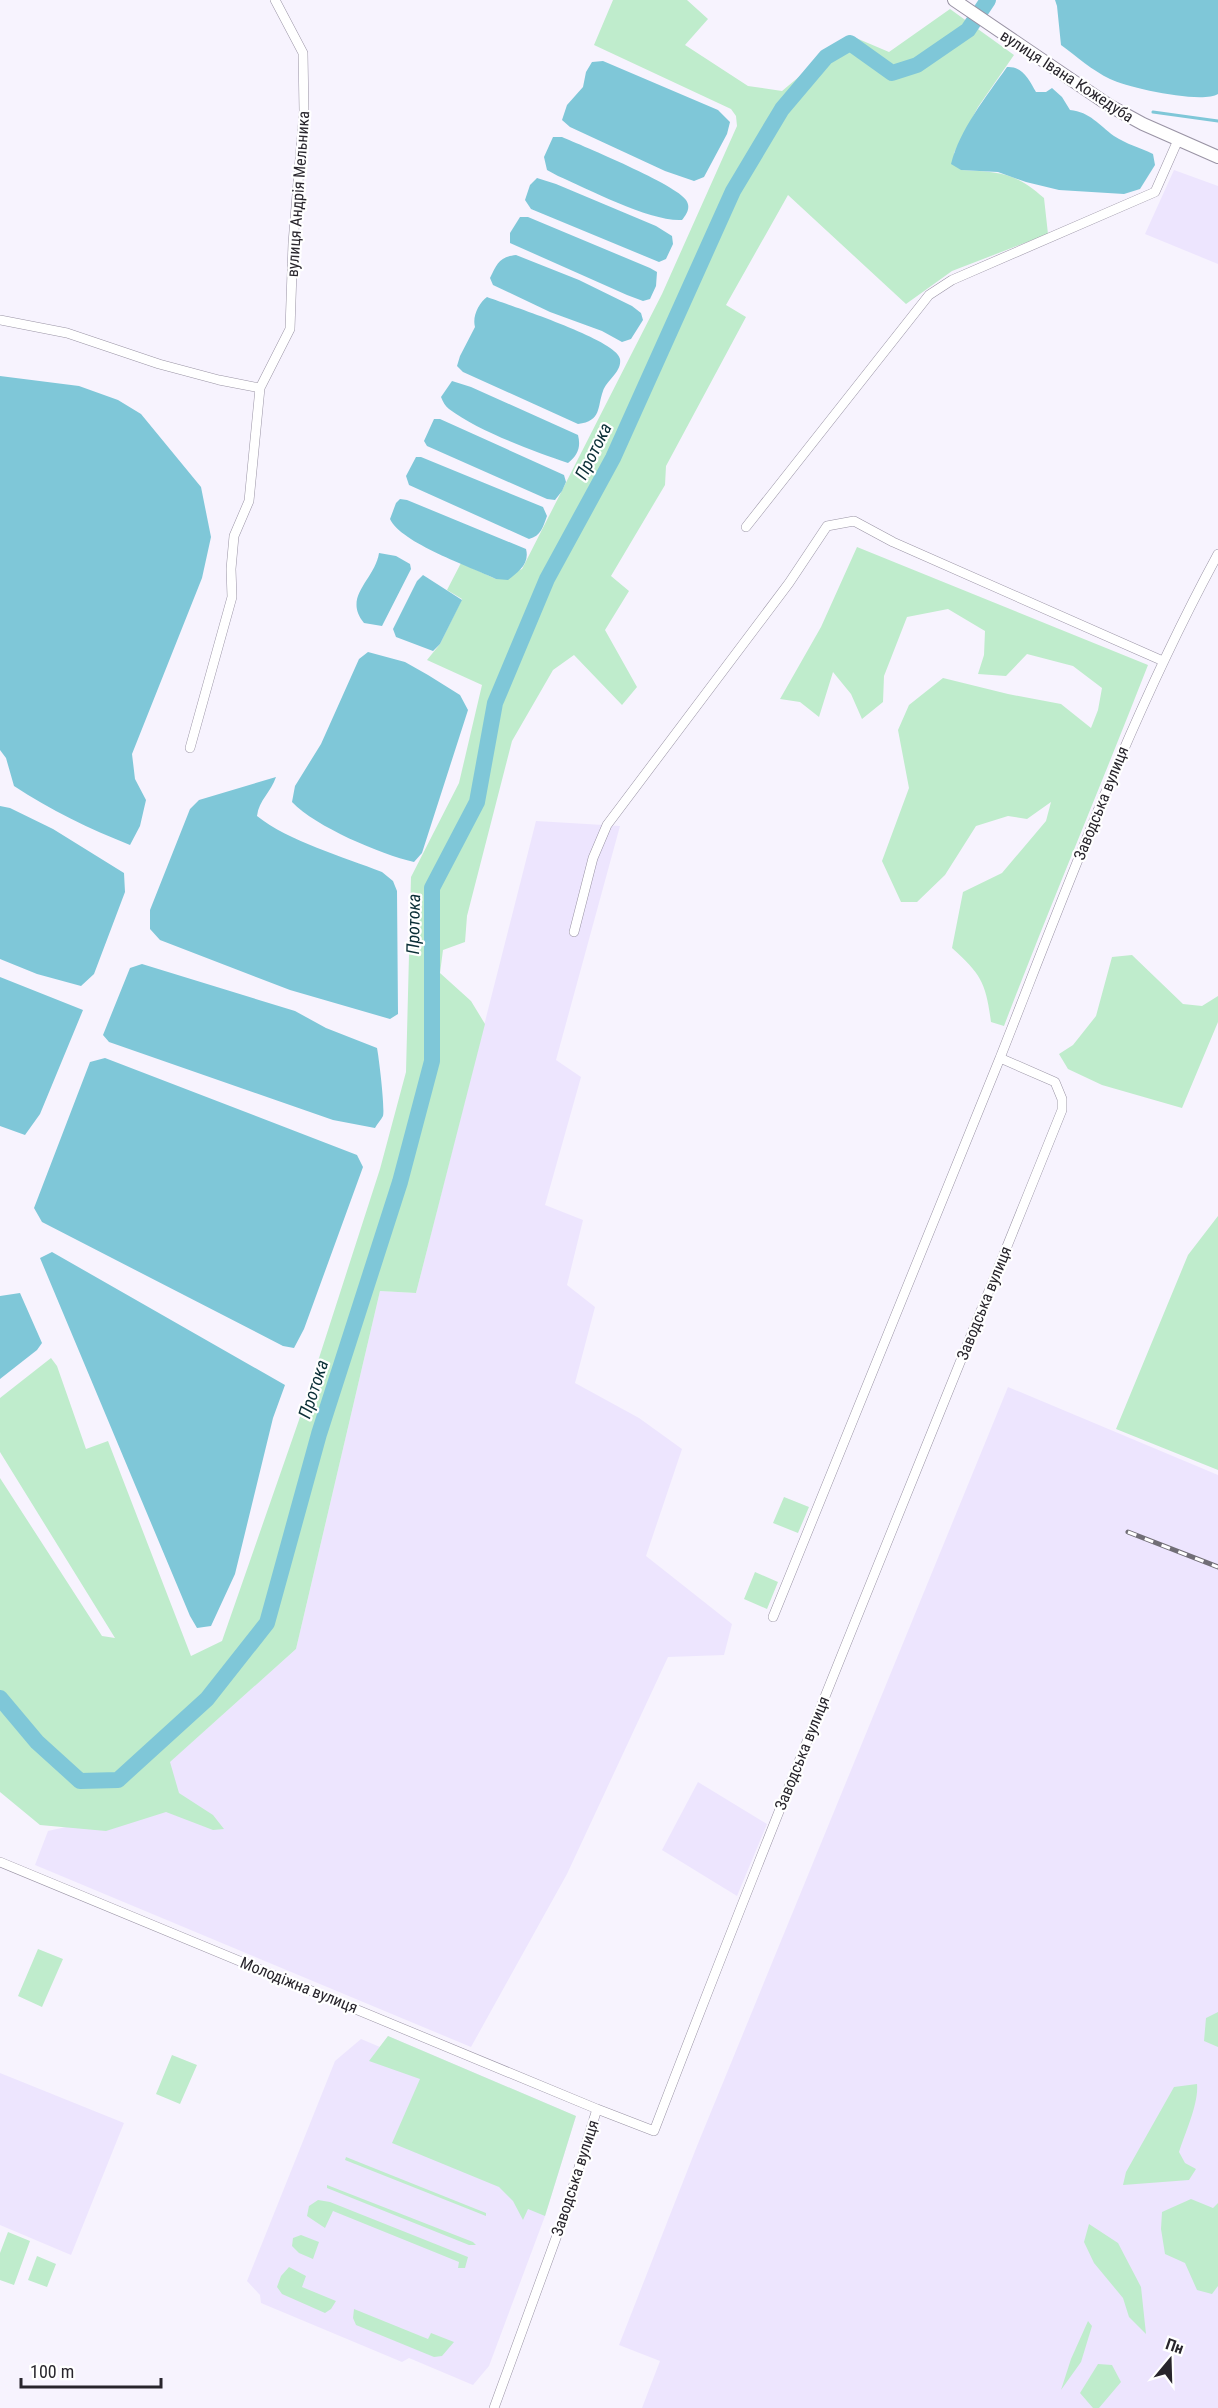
<svg xmlns="http://www.w3.org/2000/svg" width="1218" height="2408" font-family="'Roboto Condensed',sans-serif">
  <rect width="100%" height="100%" fill="#f7f3fe"/>
  <path fill="#ede5fe" d="M1174,170l44,16v78l-73,-30z
    M536,821l84,5 -64,234 25,17 -36,128 38,15 -16,65 28,22 -20,76 64,35 43,31 -36,107 86,68 -8,31 -56,2 -101,217 -96,173 -436,-182 13,-34 117,-26 -11,-29 142,-127 84,-358 36,2z
    M1008,1387l210,88v933h-576l18,-47 -41,-16 78,-199z
    M698,1782l69,42 -30,72 -75,-46z
    M388,2036l188,80 -31,100 -56,150 -16,19 -64,-27 -7,4 -141,-59 -1,-8 -13,-14 88,-220 26,-22 19,8z
    M0,2073l124,50 -53,132 -71,-30z"/>
  <path fill="#bfeccc" d="M613,0h74l21,19 -23,26 63,41 34,5 67,-56 40,17 61,-43 64,46 -36,52 -24,46 7,17c39,2 53,2 83,28l4,36 -96,37 -46,33 -118,-109 -62,110 20,12 -80,149 -1,19 -54,91 18,15 -24,39 32,57 -15,18 -48,-50 -21,15 -41,71 -45,175 -2,26 -22,8 -3,23 31,28 14,23 -69,269 -36,-2 -84,358 -126,113 9,31 34,22 11,14 -11,1 -47,-18 -60,19 -66,-6 -40,-33v-314l102,158 13,2 -115,-186v-54l51,-40 6,8 29,83 22,-8 83,215 31,-15 77,-221 81,-251 26,-97 5,-195 48,-94 23,-98 -55,-25 13,-16 22,-45 -15,-9 14,-27 35,16 26,-10 140,-275 75,-168 -1,-10 -5,-7 -137,-64z
    M857,547l291,118c-47,121 -98,240 -144,361l-13,-4c-5,-39 -10,-48 -39,-74l11,-56 39,-19 44,-52 5,-19 -24,17 -19,-3 -32,10 -31,49 -28,27h-16l-19,-41 27,-73 -11,-58 11,-25 34,-27 65,16 53,10 30,24 7,-18 4,-22 -29,-22 -46,-12 -21,22 -28,-2 6,-19 1,-24 -37,-22 -41,8 -23,59 -1,26 -21,17 -11,-25 -18,-22 -14,45 -19,-15 -20,-3 41,-72z
    M1132,955l51,49 19,2 16,-10v26l-36,86 -80,-23 -34,-16 -9,-15 14,-9 23,-29 16,-59z
    M1218,1216v254l-102,-41 72,-174z
    M784,1497l25,10 -11,26 -25,-10z
    M755,1572l23,10 -11,27 -23,-10z
    M38,1949l25,10 -21,48 -24,-11z
    M1218,2012v35l-14,-6 2,-23z
    M388,2036l188,80 -31,100 -17,-7 -5,11 -10,-19 -14,-14 -107,-44 28,-64 -51,-18z
    M172,2055l25,10 -17,39 -24,-10z
    M1197,2084c2,19 -12,49 -18,68l6,11 11,6 -7,11 -66,5 3,-13 48,-85z
    M346,2157l140,56v3l-131,-52 -10,-4z
    M327,2185l146,57 3,3h-7l-142,-57z
    M1191,2199l22,9 5,-5v83l-6,8 -15,-4 -12,-27 -20,-9 -4,-25 1,-17z
    M318,2200l12,2 138,55 -3,11h-7l1,-6 -126,-51 -8,17 -18,-12 2,-10z
    M1089,2224l29,19 23,44 5,47 -17,-17 -6,-19 -29,-35 -10,-21z
    M8,2232l22,9 -16,44 -14,-5v-27z
    M301,2235l18,7 -6,17 -14,-6 -7,-7 1,-8z
    M37,2256l19,8 -9,23 -19,-7z
    M289,2267l17,9 -4,11 34,14 -5,8 -6,4 -43,-19 -5,-7 4,-11z
    M354,2309l74,30 3,-6 23,9 -12,14 -8,1 -78,-32 -3,-7z
    M1088,2321l4,5 -11,36 -20,28 10,-31z
    M1098,2364l14,1 9,17 -22,26h-6l-13,-15z"/>
  <path fill="#7fc7d8" d="M1055,0h163v94c-16,10 -90,-6 -108,-15 -17,-8 -34,-23 -49,-34l-4,-39z
    M603,61l115,49 12,12 -3,12 -23,43 -10,4 -29,-10 -95,-44 -8,-7 5,-15 16,-18 3,-15 6,-10z
    M1007,67c16,-1 22,13 29,25h10l6,-4 10,9 8,13c20,2 29,15 44,26 12,8 27,12 39,18l2,11 -15,24 -16,5 -65,-4 -33,-8 -28,-10 -37,-2 -10,-6c9,-35 35,-67 56,-97z
    M553,137h9c21,9 115,48 124,63 5,7 1,14 -4,20 -31,2 -94,-31 -124,-44l-11,-6 -3,-13z
    M537,178l19,6 100,42 16,10 1,8 -7,15 -7,3 -128,-53 -6,-9 5,-15z
    M520,217h8l122,51 7,4 -1,14 -6,13 -7,2 -16,-6 -117,-52v-10z
    M516,255l63,25 53,26 9,7 2,7 -12,19 -9,3 -20,-11 -52,-19 -57,-27 -3,-7c7,-14 9,-21 26,-23z
    M487,297c21,8 131,43 133,62 2,13 -13,21 -17,32 -6,16 -1,30 -25,33l-115,-52 -6,-6 3,-10 15,-29c-3,-11 4,-24 12,-30z
    M0,376l79,10 39,14 23,14 60,73 10,50 -9,41 -70,176 3,25 11,21 -6,26 -10,19c-40,-16 -80,-35 -116,-59l-8,-28 -6,-8z
    M452,381l19,6 107,48c3,12 0,20 -10,28 -35,-12 -90,-32 -119,-54 -4,-3 -6,-7 -8,-12z
    M434,419h6l124,56 2,7 -4,9 -7,9 -8,-1 -120,-53 -3,-5z
    M416,457h5l122,50 4,9c-4,11 -6,20 -18,23l-120,-54 -3,-9z
    M400,499l7,1 119,49c4,15 -8,23 -18,31l-12,-1c-25,-12 -95,-36 -106,-60l6,-16z
    M379,553l17,3 14,8 1,5 -29,57 -18,-3c-22,-27 11,-43 15,-70z
    M423,575l39,25 -22,44 -7,7 -37,-14 -3,-8 24,-48z
    M368,652l37,10 23,13 32,20 8,15 -46,143 -8,9c-34,-8 -98,-35 -122,-60l3,-16 26,-42 38,-85z
    M276,777c-5,15 -17,23 -19,39 31,25 87,41 125,56l11,9 4,10 1,123 -8,5 -100,-29 -130,-50 -10,-11v-19l40,-101 9,-9z
    M0,806l10,2 43,21 71,44 1,19 -31,82 -13,12 -44,-12 -37,-15z
    M142,964l153,47 31,17 51,20c2,10 8,60 6,68 -2,4 -6,8 -8,12l-42,-8 -224,-78 -6,-7 27,-67z
    M0,977l83,33 -43,104 -15,21 -25,-9z
    M105,1058l252,97 6,12 -59,162 -10,19 -11,-2 -241,-124 -8,-14 56,-146z
    M52,1252l233,133 -12,33 -38,156 -24,52 -14,2 -7,-12 -150,-358z
    M20,1293l22,50 -5,7 -37,29v-83z"/>
  <g fill="none" stroke-linecap="round" stroke-linejoin="round">
    <path stroke="#7fc7d8" stroke-width="3" d="M1153,112l65,9"/>
    <path stroke="#7fc7d8" stroke-width="16" d="M0,1698l37,44 43,39 38,-1 89,-81 60,-76 52,-189 81,-252 32,-121v-173l45,-86 18,-99 52,-124 66,-121 120,-267 49,-82 44,-52 24,-14 42,30 25,-8 51,-35 20,-30"/>
    <defs>
      <path id="minor" d="M0,320l67,13 92,31 60,16 41,8
        M746,527l183,-232 23,-15 203,-88 23,-52
        M190,748l42,-151 -1,-28 3,-33 15,-35 11,-113 30,-59 3,-86 11,-132 -1,-58 -28,-53
        M574,932l19,-74 14,-33 182,-242 38,-57 27,-5 39,21 270,119
        M773,1617l227,-559
        M0,1862l597,247
        M494,2408l70,-192 33,-107 57,22c131,-342 271,-680 408,-1021v-11l-7,-17 -55,-24c67,-170 130,-342 218,-504"/>
      <path id="tertiary" d="M954,0l156,106 33,18 75,33"/>
    </defs>
    <use href="#minor" stroke="#9a94a5" stroke-width="10"/>
    <use href="#tertiary" stroke="#9a94a5" stroke-width="14"/>
    <use href="#minor" stroke="#fff" stroke-width="9"/>
    <use href="#tertiary" stroke="#fff" stroke-width="12"/>
    <defs>
      <path id="rail" d="M1128,1532l90,35"/>
    </defs>
    <use href="#rail" stroke="#716e76" stroke-width="5"/>
    <use href="#rail" stroke="#fff" stroke-width="3" stroke-dasharray="9" stroke-linecap="butt"/>
  </g>
  <g text-anchor="middle" dominant-baseline="central" stroke-width="4.5" stroke-linejoin="round" paint-order="stroke">
    <g font-size="16" fill="#28252c" stroke="#fff">
      <text transform="translate(1067 76) rotate(33)">вулиця Івана Кожедуба</text>
      <text transform="translate(298 194) rotate(-86)">вулиця Андрія Мельника</text>
      <text transform="translate(1101 803) rotate(-68)">Заводська вулиця</text>
      <text transform="translate(984 1303) rotate(-68)">Заводська вулиця</text>
      <text transform="translate(802 1753) rotate(-68)">Заводська вулиця</text>
      <text transform="translate(299 1985) rotate(22)">Молодіжна вулиця</text>
      <text transform="translate(575 2178) rotate(-72)">Заводська вулиця</text>
    </g>
    <g font-size="18" font-style="italic" fill="#0a2e36" stroke="#fff">
      <text transform="translate(593 451) rotate(-64)">Протока</text>
      <text transform="translate(413 924) rotate(-89)">Протока</text>
      <text transform="translate(313 1389) rotate(-72)">Протока</text>
    </g>
  </g>
  <g transform="translate(1170 2360) rotate(19)" stroke="#ffffff" stroke-width="4.5" paint-order="stroke">
  <path d="M0-4.5L10 22L0 15L-10 22Z" fill="#28252c"/>
  <text y="-9" font-size="16" font-weight="bold" text-anchor="middle" fill="#28252c">Пн</text>
  </g>
  <path d="M21 2378v9h140v-9" fill="none" stroke="#28252c" stroke-width="3"/>
  <text x="30" y="2378" font-size="18" fill="#28252c" stroke="#ffffff" stroke-width="4.5" paint-order="stroke">100 m</text>
</svg>
